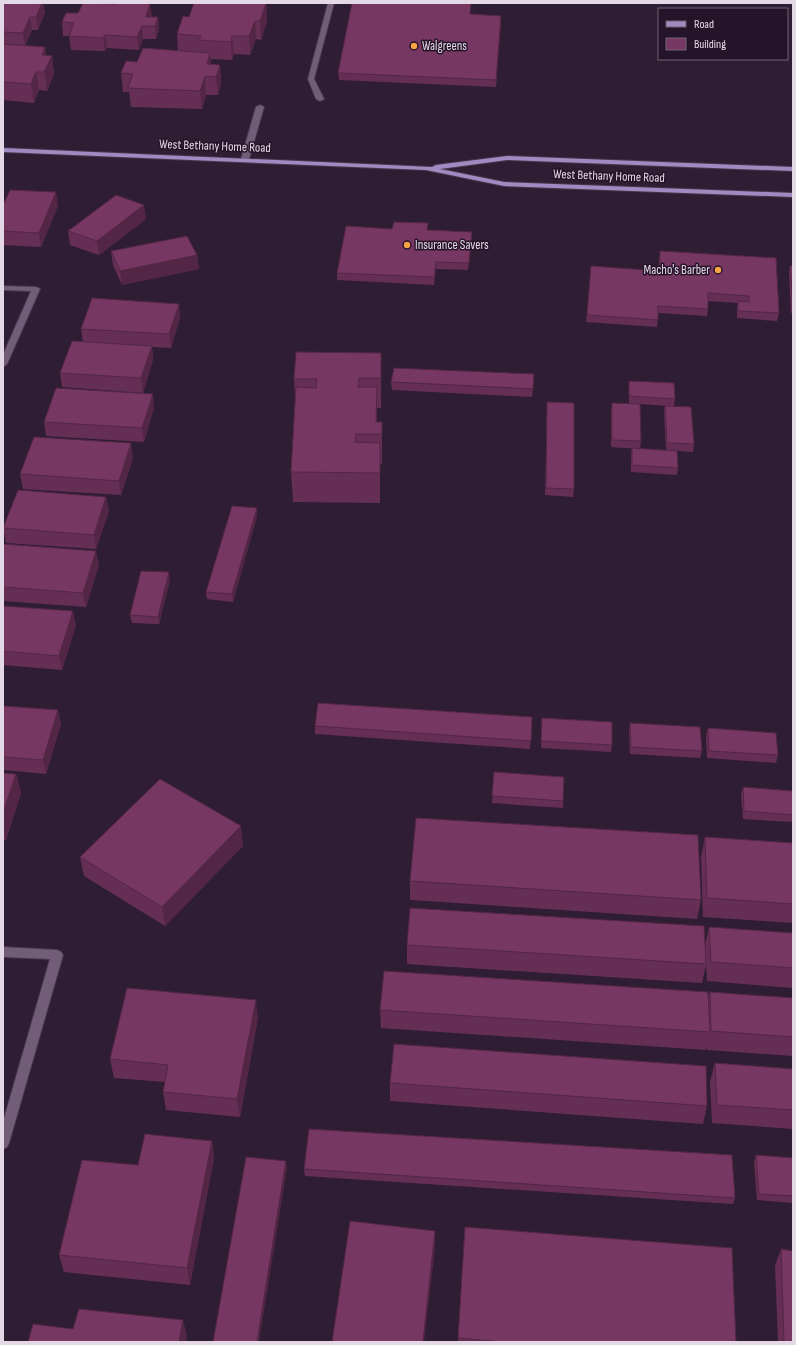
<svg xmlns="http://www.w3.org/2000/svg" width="796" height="1345" font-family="'Sofia Sans Condensed',sans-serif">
  <rect width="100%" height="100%" fill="#2f1d34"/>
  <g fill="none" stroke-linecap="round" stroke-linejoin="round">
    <defs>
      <path id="minor" d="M328,3h6l-20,76 10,20 -4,2 -4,-2 -8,-20z
        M260,105l4,2 -15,52 -4,2h-3l-1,-2 15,-52z
        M3,286l33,1 4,2 -33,75 -4,3v-12l28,-64 -28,-1z
        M3,947l54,3 4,2 2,3 -54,188 -2,4 -4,2v-27l47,-163 -47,-2z"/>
      <path id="major" d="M3,148l429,19 4,-2 71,-9 286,11v4l-286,-11 -67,9 64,13 289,11v4l-289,-11 -78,-16 -423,-18z"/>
    </defs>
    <use href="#minor" stroke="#48384c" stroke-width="2"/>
    <use href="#major" stroke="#48384c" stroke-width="2"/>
    <use href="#minor" fill="#715d77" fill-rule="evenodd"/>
    <use href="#major" fill="#a08ac1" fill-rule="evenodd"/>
  </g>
  <path fill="#652f55" d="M3,3h40l2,10 -7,17h-6l-7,16 20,1 1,8 6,1 2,18 -7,17 -8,-1 -5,13 -31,-3z
    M172,3h94l1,18 -6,19 -5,-1 -6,16 -16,-1 -2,6 -21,-1v6h9l1,18 -3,12h-12l-4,14 -71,-2 -2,-15h-6l-2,-19 16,-11 41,-11 -1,-17 12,-17 5,-13h-22z
    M78,13l74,3v1h6l1,13 -3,9h-13l-4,11 -32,-2 -2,3 -34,-1 -2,-14h-6l-1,-14z
    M471,14l30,9 -5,64 -157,-7 -1,-7z
    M3,205l55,1 -17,41 -38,-2z
    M146,219l-47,36 -29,-10 -2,-14z
    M428,230l43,9 -3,31 -32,-1 -2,16 -97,-5v-7z
    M111,251l86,4 2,14 -77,16 -9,-20z
    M660,251l116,7 3,55 -2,8 -40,-3v-10l1,-5 -30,-2v8l-1,7 -49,-3 -1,14 -71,-5 5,-56 68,5v-13z
    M790,266h3v47h-2l-2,-40z
    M179,304l1,14 -9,30 -19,-1 1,13 -10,33 -81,-6 -2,-14 23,-31 -2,-13z
    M381,353v55h-4v14h5v42h-2v39l-87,-1 -2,-30 4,-73 -1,-20z
    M629,381l46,18 -1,7 20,38 -1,8 -27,-2 -2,-37 1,-7h3l-28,-2 1,37 -1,8 -29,-2v-37l1,-7 17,1z
    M391,382l142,7 -1,8 -140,-7z
    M547,402l27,87 -1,8 -28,-2z
    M154,408l-10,34 -98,-6 -2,-14z
    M632,448l46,20 -1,7 -46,-3v-16z
    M133,458l-12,37 -98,-6 -3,-15z
    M106,497l3,14 -13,38 -90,-6 -3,-15z
    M257,516l-24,86 -26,-3 -1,-7z
    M3,544l96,21 -13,42 -83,-6z
    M170,580l-11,44 -27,-1 -2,-8z
    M3,606l73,19 -14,45 -59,-5z
    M3,706l55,4 3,14 -15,50 -43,-4z
    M532,717l-2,32 -215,-15v-8z
    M542,718l70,27 -1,7 -70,-4z
    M630,723l72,28 -2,7 -70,-4 -1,-24z
    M708,728l70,27 -2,8 -69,-5 -1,-22z
    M494,772l69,29v7l-71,-5z
    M3,773l13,1 5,19 -15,47 -3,-1z
    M743,787l50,4v31l-50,-3 -2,-24z
    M705,837l88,6v80l-90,-6 -2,-60z
    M243,846l-78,80 -81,-50 -4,-19z
    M410,881l291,19 -4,19 -287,-19z
    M709,927l84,6v55l-86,-7 -1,-16 -4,18 -295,-19v-19h298z
    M710,992l83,6v58l-86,-6v-4l-1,4 -325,-22 -1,-18 328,-11z
    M258,1018l-18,99 -74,-7 -3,-18 2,-10 -51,-4 -4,-19z
    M715,1063l78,6v60l-81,-6 -2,-41z
    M390,1083l317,23 -4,18 -313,-23z
    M212,1141l2,17 -24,127 -126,-13 -5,-17 79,-90z
    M756,1155l37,3v45l-36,-3 -3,-38z
    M304,1169l431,29 -2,6 -428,-28z
    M465,1227l271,115h-278z
    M781,1249l12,93h-15l-3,-76z"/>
  <path fill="#532645" d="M42,3h1l2,10 -7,17 -2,-13z
    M150,3l2,13 -3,10 -3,-9z
    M266,3l1,18 -6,19 -1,-19z
    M30,17l2,13 -7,16 -2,-13z
    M158,17l1,13 -3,9 -1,-13z
    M255,21l1,18 -6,16 -1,-19z
    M142,26l1,13 -4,11 -2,-13z
    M105,35l2,13 -2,3 -2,-13z
    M232,36l2,18 -2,6 -1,-18z
    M45,47l3,18 4,-9 2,18 -7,17 -5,-36z
    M210,53l2,19 -5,-8z
    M220,65l1,18 -3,12 -2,-18z
    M36,72l3,18 -5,13 -3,-19z
    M205,76l1,19 -4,14 -2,-18z
    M56,192l2,14 -17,41 -2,-14z
    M144,205l2,14 -47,36 -2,-14z
    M472,232l-1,7 -3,31 1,-7z
    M197,255l2,14 -77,16 -2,-14z
    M436,262v7l-2,16v-8z
    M179,304l1,14 -9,30 -2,-14z
    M152,346l1,14 -10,33 -2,-15z
    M377,387v47h-1z
    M153,394l1,14 -10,34 -2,-14z
    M131,443l2,15 -12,37 -2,-14z
    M106,497l3,14 -13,38 -2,-14z
    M257,508v8l-24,86 -1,-8z
    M96,551l3,14 -13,42 -3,-14z
    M169,572l1,8 -11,44 -1,-7z
    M73,611l3,14 -14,45 -3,-14z
    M58,710l3,14 -15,50 -3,-14z
    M16,774l5,19 -15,47 -3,-12v-15z
    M241,826l2,20 -78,80 -3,-19z
    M256,1000l2,18 -18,99 -3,-18z
    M212,1141l2,17 -24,127 -3,-17z
    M286,1161l1,7 -28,174h-2z
    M435,1231v17l-11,94h-1z
    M183,1320l4,16 -1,6h-7z"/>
  <path fill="#763763" stroke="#532645" d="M3,3h39l-6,14h-6l-7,16 -20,-1z
    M83,3l33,1v-1h34l-4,14h12l-3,9h-13l-5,11 -32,-2 -2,3 -34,-2 5,-13 -12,-1 4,-9h12z
    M194,3h72l-6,18h-5l-6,15h-17l-1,6 -32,-2 2,-4 -24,-2 6,-18 6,1z
    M352,3h119l-1,11 31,2 -5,64 -158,-7z
    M3,44l42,3 -3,8 10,1 -8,16h-8l-5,12 -28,-2z
    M143,48l67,5 -3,11 13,1 -4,12 -11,-1 -5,15 -72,-3 5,-14 -12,-1 5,-12 11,1z
    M10,190l46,2 -17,41 -36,-2v-26z
    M116,195l28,10 -47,36 -29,-10z
    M394,222l34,1 -1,7 45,2 -3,31 -33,-1 -2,15 -97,-4 9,-47 46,3z
    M187,236l10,19 -77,16 -9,-20z
    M660,251l116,7 3,55 -41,-2v-10l11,1v-6l-41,-3v16l-50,-3v14l-71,-5 4,-49 69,5z
    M790,266h3v40z
    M92,298l87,6 -10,30 -88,-5z
    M72,341l80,5 -11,32 -81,-5z
    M296,352l85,1v25h-22l-1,9h19l-1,35h6v12h-26l-1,8 25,1v30l-89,-1 5,-85 20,1 1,-9h-23z
    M394,368l140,6 -1,15 -142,-7z
    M629,381l45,2 1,16 -46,-3z
    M56,388l97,6 -11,34 -98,-6z
    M547,402l27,1v86l-28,-1z
    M612,403l28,1 1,37 -29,-1z
    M665,406l26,1 3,37 -27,-1z
    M34,437l97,6 -12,38 -99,-7z
    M632,448l45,3 1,17 -46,-3z
    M18,490l88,7 -12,38 -91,-7z
    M232,506l25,2 -25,86 -26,-2z
    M3,544l93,7 -13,42 -80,-6z
    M141,571l28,1 -11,45 -28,-2z
    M3,606l70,5 -14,45 -56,-5z
    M318,703l214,14 -1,24 -216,-15z
    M3,706l55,4 -15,50 -40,-3z
    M542,718l70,4v23l-71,-4z
    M630,723l70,4 2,24 -71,-4z
    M708,728l68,5 2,22 -69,-4z
    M494,772l70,5 -1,24 -71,-5z
    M3,773l13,1 -13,39z
    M160,779l81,47 -79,81 -82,-50z
    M743,787l50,4v24l-49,-4z
    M416,818l282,17 3,65 -291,-19z
    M705,837l88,6v61l-86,-6z
    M410,908l294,18 2,38 -299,-19z
    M709,927l84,6v35l-82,-6z
    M384,971l324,21 2,40 -330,-22z
    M127,988l129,12 -19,99 -74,-7 5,-27 -58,-6z
    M710,992l83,6v39l-82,-6z
    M394,1044l312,22 1,40 -317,-23z
    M715,1063l78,6v41l-76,-5z
    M309,1129l423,26 3,43 -431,-29z
    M145,1134l67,7 -25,127 -128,-13 23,-95 56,5z
    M756,1155l37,3v38l-34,-2z
    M246,1157l40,4 -29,181h-44z
    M350,1221l85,10 -12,111h-91z
    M465,1227l267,21 4,94h-234l-44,-4z
    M781,1249l12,2v91h-9z
    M79,1309l104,11 -4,22h-151l5,-18 40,5z"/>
  <g fill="#f7a149" stroke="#251329" stroke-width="1.5">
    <circle cx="414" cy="46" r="4"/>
    <circle cx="407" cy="245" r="4"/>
    <circle cx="718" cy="270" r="4"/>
  </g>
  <g text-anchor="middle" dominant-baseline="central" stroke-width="3" stroke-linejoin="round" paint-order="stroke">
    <g font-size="13" fill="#e4d8e7" stroke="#251329" text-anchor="start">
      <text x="422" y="46">Walgreens</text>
      <text x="415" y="245">Insurance Savers</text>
      <text x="710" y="270" text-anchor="end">Macho's Barber</text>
    </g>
    <g font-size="13" fill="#e4d8e7" stroke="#251329">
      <text transform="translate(215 146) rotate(2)">West Bethany Home Road</text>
      <text transform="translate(609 176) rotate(2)">West Bethany Home Road</text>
    </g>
  </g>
  <rect width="796" height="1345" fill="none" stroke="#e4d8e7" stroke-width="8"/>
  <rect x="658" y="8" width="130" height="52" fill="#251329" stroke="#716275"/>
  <rect x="666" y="21" width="20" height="6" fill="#a08ac1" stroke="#716275"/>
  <text x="694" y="28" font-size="12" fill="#e4d8e7">Road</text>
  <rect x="666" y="38" width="20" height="12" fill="#763763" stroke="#716275"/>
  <text x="694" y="48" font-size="12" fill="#e4d8e7">Building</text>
</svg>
